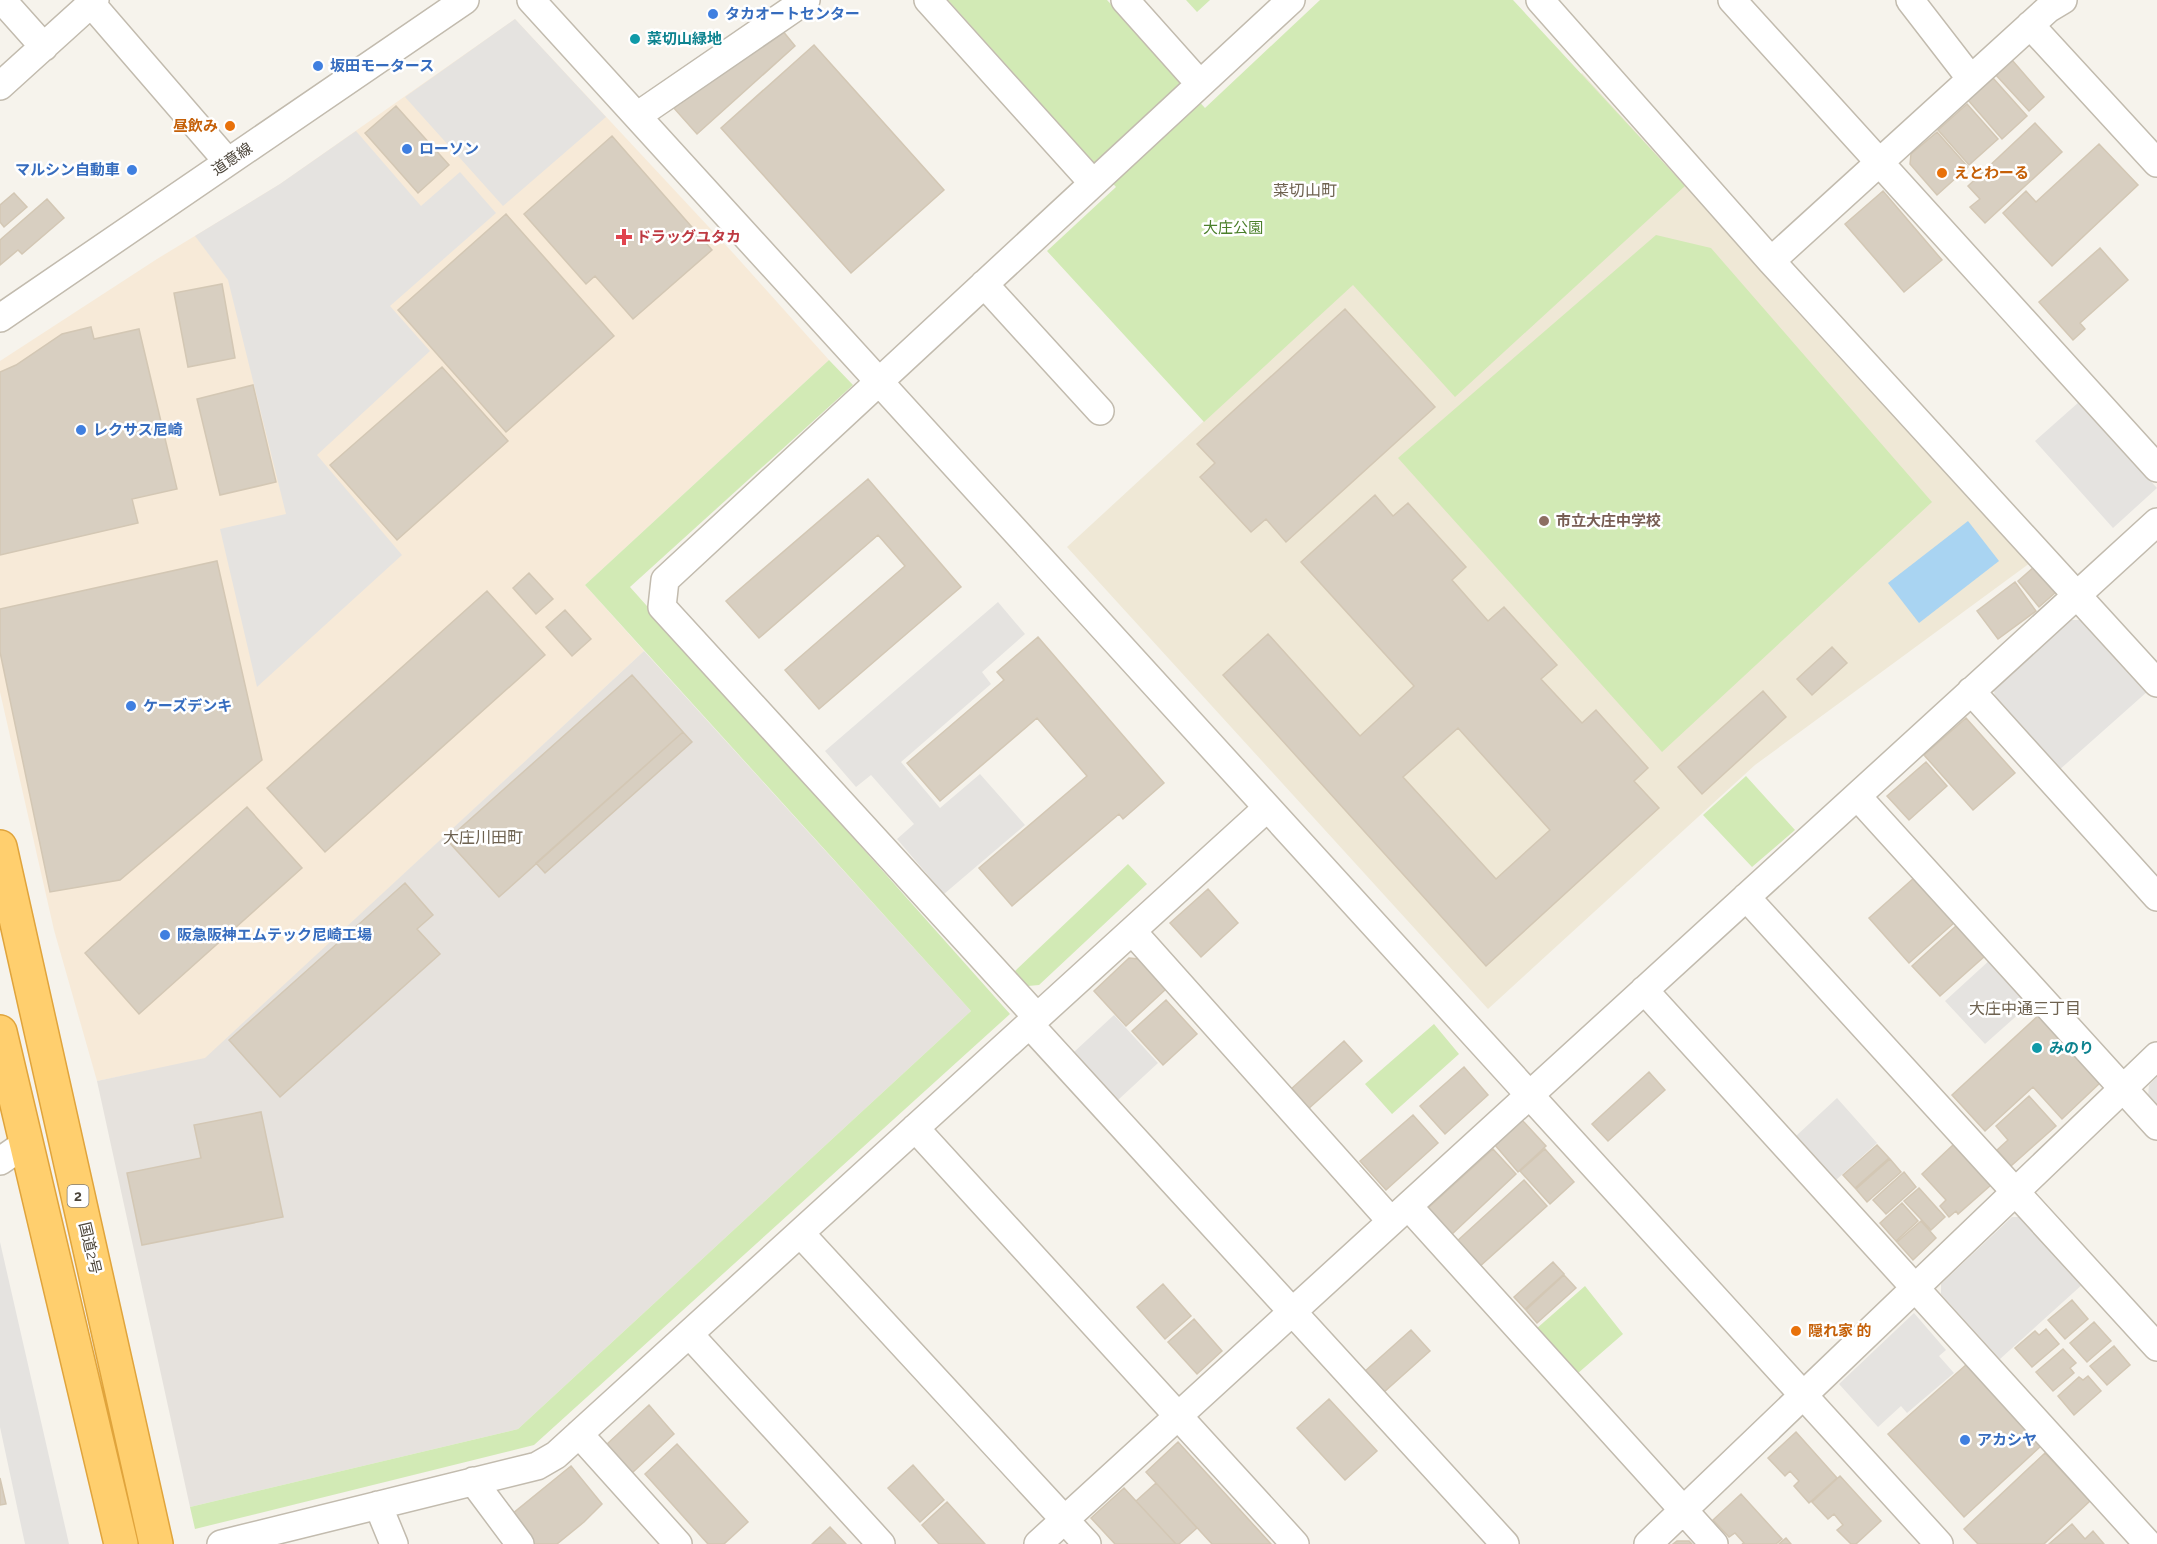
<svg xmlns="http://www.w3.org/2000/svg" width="2157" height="1544" font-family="Raleway,'Noto Sans JP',sans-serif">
  <rect width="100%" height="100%" fill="#f6f3ec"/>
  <path fill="#f7ead8" d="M515,19l219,235 95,106 -244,225 59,66 -439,408 -108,22 -43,-151 -54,-238v-331l157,-102 123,-75z"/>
  <path fill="#e6e2dd" d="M644,651l327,360 -453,418 -328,78 -93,-426 108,-23z"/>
  <path fill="#efe8d6" d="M1582,73l448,490 -275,202 -267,244 -421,-462z"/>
  <path fill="#d2eab5" d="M948,0h159l98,108 115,-108h193l172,186 -230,211 -102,-112 -149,137 -157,-171 69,-64z
    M1186,0h24l-13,12z
    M1656,235l55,13 221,254 -270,250 -264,-294z
    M829,360l24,25 -223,202 380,427 -476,431 -339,84 -5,-22 328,-78 453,-418 -386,-426z
    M1746,776l49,54 -43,37 -49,-52z
    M1128,864l19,20 -108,101 -11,1 -13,-15z
    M1434,1024l25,30 -67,60 -27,-30z
    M1585,1286l38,48 -46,40 -41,-45z"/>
  <path fill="#e5e3e0" d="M515,19l91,98 -103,89 -98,-109z
    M356,131l65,75 39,-34 36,41 -106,93 40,45 -113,104 85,100 -145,132 -37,-158 66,-15 -58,-234 -33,-44 85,-52z
    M2079,402l78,86 -44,40 -78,-87z
    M998,602l27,32 -43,38 9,12 -90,78 39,46 40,-34 45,51 -81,69 -47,-55 17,-15 -43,-49 -15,12 -31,-36z
    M2069,620h16l63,71 -90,80 -63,-71 -1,-10z
    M1991,959l40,44 -46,41 -40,-43z
    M1114,1015l44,48 -40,37 -44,-48z
    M2157,1077v30l-9,-10 1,-12z
    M1837,1098l40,45 -41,37 -40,-44z
    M2012,1217h13l59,66 -84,76 -59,-65v-10z
    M0,1242l69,302h-44l-25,-117z
    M1914,1313l32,37 -7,6 15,17 -47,40 -6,-7 -23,21 -39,-43z"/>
  <path fill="#a9d4f2" d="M1968,521l31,40 -80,62 -31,-40z"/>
  <path fill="#d8cfc1" stroke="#d3c7b4" stroke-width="1.5" fill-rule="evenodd" d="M782,30l13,16 -98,88 -25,-28z
    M814,45l130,145 -93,83 -130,-145z
    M2012,60l32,37 -15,14 -34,-37z
    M1993,78l34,38 -25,23 -34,-39z
    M1967,104l31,35 -29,26 -31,-35z
    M396,106l53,59 -31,28 -53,-60z
    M2035,123l27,29 -77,71 -15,-16 10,-8 -12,-13z
    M1937,132l31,35 -31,28 -27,-31 1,-10z
    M612,136l100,114 -79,69 -38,-43 -9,8 -62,-70z
    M2099,144l39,41 -86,81 -49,-53 23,-22 10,11z
    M1883,191l59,69 -38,32 -59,-68z
    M14,193l13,14 -23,20 -4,-5v-17z
    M47,199l17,19 -42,36 -4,-4 -18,15v-25z
    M506,214l108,122 -108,96 -108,-122z
    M2100,248l28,32 -48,43 5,6 -12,11 -34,-38z
    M222,284l13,74 -47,9 -14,-74z
    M1345,309l90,98 -149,135 -20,-23 -15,13 -51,-55 15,-14 -18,-19z
    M91,327l3,12 45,-10 38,160 -45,10 6,24 -138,32v-183l16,-7 46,-31z
    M442,367l66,74 -111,99 -67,-75z
    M253,385l23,97 -56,13 -23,-96z
    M868,479l93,108 -142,122 -34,-39 120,-104 -27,-31 -119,103 -33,-37z
    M1375,495l18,21 15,-13 58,64 -14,13 36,41 16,-14 53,58 -16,14 41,44 14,-13 52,58 -14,13 25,27 -173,158 -263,-291 45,-41 92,102 54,-50 -113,-124zM1458,728l92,102 -54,49 -93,-102z
    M217,561l45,199 -142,120 -70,12 -50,-240v-43z
    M2034,567l21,26 -16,14 -21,-26z
    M529,573l24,26 -17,15 -23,-26z
    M2015,582l21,29 -38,28 -21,-28z
    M487,591l58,64 -220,197 -58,-64z
    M565,610l26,29 -19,17 -26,-29z
    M1038,637l126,146 -41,36 -4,-5 -107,92 -33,-38 108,-92 -50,-58 -97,83 -33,-38 97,-83 -7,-8z
    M1832,647l15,16 -35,32 -15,-16z
    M632,675l51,57 -184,165 -52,-57z
    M1763,691l23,26 -84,77 -24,-27z
    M1966,718l49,55 -42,37 -49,-55z
    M683,732l9,10 -147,131 -9,-10z
    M1926,762l21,24 -38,34 -22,-24z
    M247,807l55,61 -163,146 -54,-61z
    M1915,877l40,45 -46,41 -40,-45z
    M405,883l28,32 -16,14 23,25 -160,143 -51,-57z
    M1208,889l30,34 -37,34 -31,-34z
    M1957,925l28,31 -45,40 -28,-30z
    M1129,958l10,1 27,30 -40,37 -32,-35z
    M1166,1000l31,34 -34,31 -31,-34z
    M2040,1014l61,68 -39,37 -29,-32 -48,44 -33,-36z
    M1344,1041l18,20 -55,49 -17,-20z
    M1464,1067l24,28 -43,39 -25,-28z
    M1649,1072l16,18 -57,51 -16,-17z
    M2029,1096l27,30 -45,40 -14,-16 11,-10 -12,-14z
    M261,1112l22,105 -141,28 -15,-72 74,-15 -7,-33z
    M1413,1115l25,28 -52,47 -26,-29z
    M1522,1120l24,26 -28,26 -23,-27z
    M1954,1144l37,41 -33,29 -2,-3 -7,6 -9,-11 6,-6 -24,-26z
    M1877,1145l12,13 -34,30 -12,-13z
    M1493,1149l23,25 -66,62 -21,-22v-7z
    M1545,1149l29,33 -24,22 -30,-33z
    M1890,1159l11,13 -34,30 -11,-13z
    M1904,1172l12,15 -30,27 -13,-14z
    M1524,1180l23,26 -69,62 -22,-26z
    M1919,1188l26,29 -14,13 -27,-29z
    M1902,1203l16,18 -22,20 -16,-18z
    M1921,1221l15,17 -23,22 -16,-18z
    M1553,1262l11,12 -39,35 -11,-12z
    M1564,1275l12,13 -39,35 -11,-13z
    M1163,1284l28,32 -26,23 -28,-32z
    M2072,1300l16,19 -23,20 -17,-19z
    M1194,1319l28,32 -25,23 -29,-32z
    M2094,1322l17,19 -24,21 -17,-19z
    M2046,1329l13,15 -27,23 -17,-19 20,-17 4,4z
    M1411,1330l19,21 -47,42 -19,-21z
    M2114,1346l16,19 -23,20 -17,-19z
    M2063,1349l13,14 -6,5 4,5 -21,18 -17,-19z
    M1967,1364l74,82 -77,71 -76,-83z
    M2088,1376l13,15 -27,24 -16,-19 21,-19 4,3z
    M1329,1399l48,52 -32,29 -48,-52z
    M649,1405l25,29 -42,39 -26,-28z
    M1796,1432l41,46 -28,25 -15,-17 5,-5 -9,-10 -5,5 -17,-18z
    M1178,1442l93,102h-59l-66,-72z
    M677,1444l71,78 -24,22h-16l-63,-70z
    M2045,1453l45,48 -46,43h-66l-14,-15z
    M913,1465l31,35 -24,22 -32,-34z
    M571,1466l31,38 -18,18 -27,22h-29l-21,-26z
    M1840,1476l41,45 -25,23h-5l-14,-14 6,-5 -9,-11 -6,5 -16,-17z
    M0,1478l6,26 -6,1z
    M1156,1483l41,45 -18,16h-3l-40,-43z
    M1124,1488l12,13 40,43h-61l-24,-26z
    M1741,1494l41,45 -6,5h-34l2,-1 -9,-10 -6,4 -16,-17z
    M947,1502l38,42h-46l-17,-19z
    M2072,1524l13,15 8,-8 11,13h-55z
    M830,1527l16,17h-34z
    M1786,1538l5,6h-12z
    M1677,1541h12l3,3h-19z"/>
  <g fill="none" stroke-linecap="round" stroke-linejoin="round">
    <defs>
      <path id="minor" d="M2,0l42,47
        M88,0l140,162
        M531,0l1408,1544
        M928,0l165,183
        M1125,0l75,84
        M1540,0l231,261 386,422
        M1732,0l425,468
        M1910,0l61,79
        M2030,25l127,138
        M0,86l95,-86
        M637,116l169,-116
        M1771,261l277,-252 15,-9
        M984,284l116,127
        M0,318l465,-318
        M1971,691l186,206
        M1857,796l300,330
        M1746,897l411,450
        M1132,931l259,290
        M1644,990l504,554
        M1037,1017l-375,-410 3,-27 626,-580
        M1029,1024l476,520
        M915,1128l380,416
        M0,1161l25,-17
        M1408,1206l306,338
        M800,1233l287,311
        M689,1334l192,210
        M579,1434l99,110
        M473,1481l47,63
        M378,1505l16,39
        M221,1544l316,-78 19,-11 711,-647
        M1038,1544l1119,-1022
        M1648,1544l509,-488"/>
      <path id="highway" d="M0,847l156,697
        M0,1032l121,512"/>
    </defs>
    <use href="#minor" stroke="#c2bbae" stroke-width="30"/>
    <use href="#highway" stroke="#e0a43c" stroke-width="36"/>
    <use href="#minor" stroke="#fff" stroke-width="27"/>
    <use href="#highway" stroke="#ffcf6e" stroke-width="33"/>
  </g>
  <g fill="#3f7fe0" stroke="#fff" stroke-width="2">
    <circle cx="713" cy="14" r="6"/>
    <circle cx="318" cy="66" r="6"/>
    <circle cx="407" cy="149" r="6"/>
    <circle cx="132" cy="170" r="6"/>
    <circle cx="81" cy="430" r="6"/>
    <circle cx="131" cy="706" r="6"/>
    <circle cx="165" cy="935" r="6"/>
    <circle cx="1965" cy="1440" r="6"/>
  </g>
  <g fill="#0f9aa8" stroke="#fff" stroke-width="2">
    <circle cx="635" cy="39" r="6"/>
    <circle cx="2037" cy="1048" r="6"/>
  </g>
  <g fill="#e8710a" stroke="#fff" stroke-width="2">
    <circle cx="230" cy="126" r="6"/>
    <circle cx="1942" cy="173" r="6"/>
    <circle cx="1796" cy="1331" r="6"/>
  </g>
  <path fill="#e0444e" stroke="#fff" stroke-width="2" d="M621 228h6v6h6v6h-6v6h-6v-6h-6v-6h6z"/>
  <circle fill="#8d6e63" stroke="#fff" stroke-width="2" cx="1544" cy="521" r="6"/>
  <g text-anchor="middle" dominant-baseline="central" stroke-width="5" stroke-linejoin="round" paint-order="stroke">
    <rect fill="#fff" stroke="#817c74" stroke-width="1.5" x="67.5" y="1185" width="21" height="22" rx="4.5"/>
    <g font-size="14" font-weight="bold" fill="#4b4439">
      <text x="78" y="1196">2</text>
    </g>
    <g font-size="15" font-weight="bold" fill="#366cbe" stroke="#fff" text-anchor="start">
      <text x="725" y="14">タカオートセンター</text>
      <text x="330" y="66">坂田モータース</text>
      <text x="419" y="149">ローソン</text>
      <text x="120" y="170" text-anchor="end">マルシン自動車</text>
      <text x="93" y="430">レクサス尼崎</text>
      <text x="143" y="706">ケーズデンキ</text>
      <text x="177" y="935">阪急阪神エムテック尼崎工場</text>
      <text x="1977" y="1440">アカシヤ</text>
    </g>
    <g font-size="15" font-weight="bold" fill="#0d838f" stroke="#fff" text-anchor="start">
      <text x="647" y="39">菜切山緑地</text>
      <text x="2049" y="1048">みのり</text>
    </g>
    <g font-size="15" font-weight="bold" fill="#c56008" stroke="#fff" text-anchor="start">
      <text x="218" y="126" text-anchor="end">昼飲み</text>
      <text x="1954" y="173">えとわーる</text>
      <text x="1808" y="1331">隠れ家 的</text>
    </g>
    <g font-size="15" fill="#4b4439" stroke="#fff">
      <text transform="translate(232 159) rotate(-34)">道意線</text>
      <text transform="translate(90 1248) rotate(77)">国道2号</text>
    </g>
    <g font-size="15" fill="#4a7f2a" stroke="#fff">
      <text x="1233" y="228">大庄公園</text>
    </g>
    <g font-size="15" font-weight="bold" fill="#be3a42" stroke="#fff" text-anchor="start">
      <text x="636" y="237">ドラッグユタカ</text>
    </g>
    <g font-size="15" font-weight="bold" fill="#785e54" stroke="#fff" text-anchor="start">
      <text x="1556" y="521">市立大庄中学校</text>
    </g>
    <g font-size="16" fill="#6e6250" stroke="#fff">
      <text x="1305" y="190">菜切山町</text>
      <text x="483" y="837">大庄川田町</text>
      <text x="2025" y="1008">大庄中通三丁目</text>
    </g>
  </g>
</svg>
